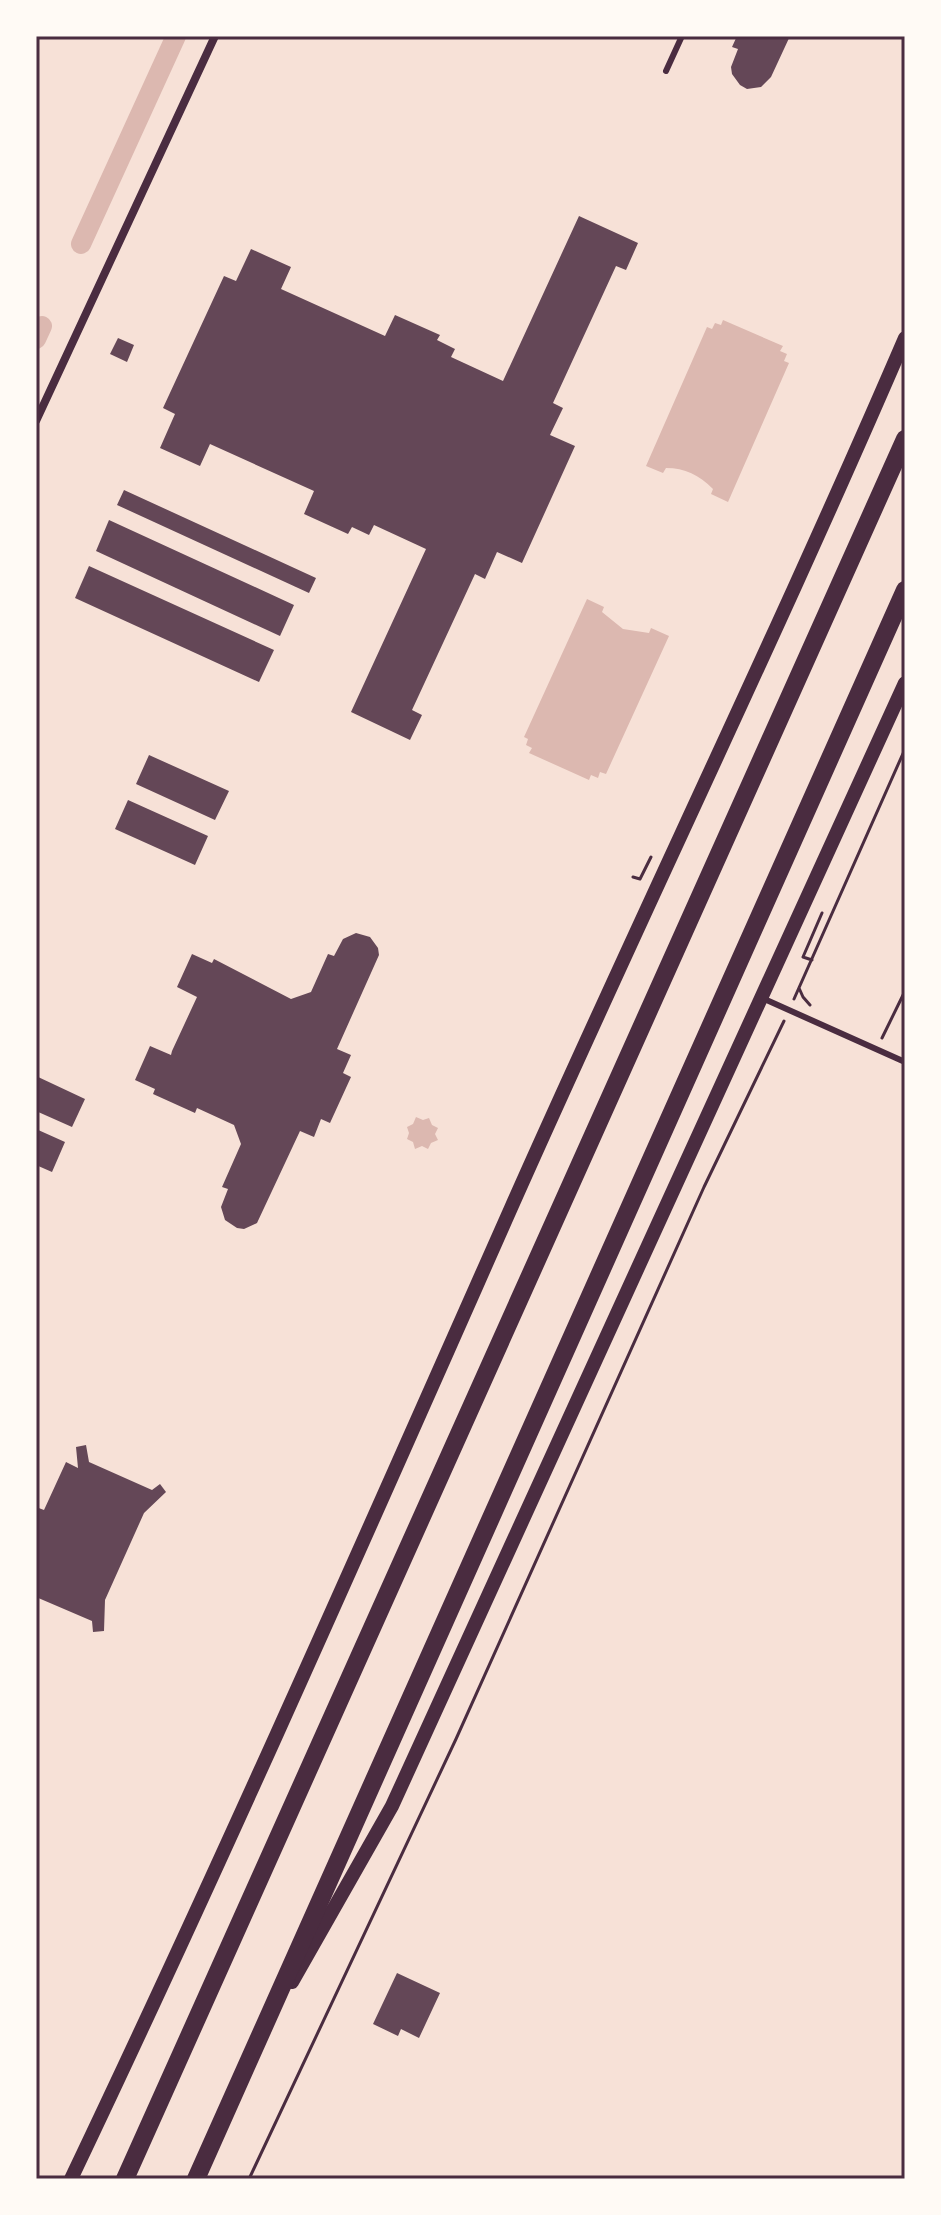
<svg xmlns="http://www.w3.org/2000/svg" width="941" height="2215" font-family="'Space Grotesk',sans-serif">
  <rect width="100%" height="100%" fill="#f7e1d7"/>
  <path fill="#dcb8b0" d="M723,320l60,26 -3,5 7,3 -3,7 5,2 -61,139 -17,-8 2,-5c-14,-14 -28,-21 -47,-21l-3,5 -17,-7 61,-139 5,2 3,-6 6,2z
    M587,599l17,8 -2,5 21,17 26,4 2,-5 18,8 -63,138 -6,-2 -2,6 -7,-3 -2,5 -60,-27 3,-5 -6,-3 2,-6 -4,-2z
    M416,1117l7,3 6,-2 3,7 6,3 -3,6 3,6 -7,3 -3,6 -6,-3 -7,3 -2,-7 -6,-3 2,-6 -2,-6 6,-3z"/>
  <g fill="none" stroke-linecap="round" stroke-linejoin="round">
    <path stroke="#dcb8b0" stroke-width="20" d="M81,244l95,-208
      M36,339l6,-13"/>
  </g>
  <path fill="#644757" d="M737,36h53l-19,41 -10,10 -14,2 -7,-4 -8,-11 -1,-7 7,-18 -6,-2z
    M579,216l59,27 -12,27 -10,-4 -63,137 10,5 -13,27 25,11 -53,117 -25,-11 -12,27 -10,-5 -63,136 10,5 -12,25 -59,-28 75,-163 -52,-24 -5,10 -17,-8 -4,7 -44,-20 10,-23 -104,-47 -10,22 -40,-18 15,-34 -12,-6 61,-132 12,5 15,-32 40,18 -10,22 104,47 10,-21 45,20 -3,5 18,9 -4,8 52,24z
    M118,338l16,7 -7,17 -17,-8z
    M124,490l192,88 -7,15 -192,-88z
    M109,520l185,85 -14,31 -184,-85z
    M89,566l185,84 -15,32 -184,-84z
    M149,755l80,36 -14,29 -79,-36z
    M128,800l80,36 -13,29 -80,-36z
    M356,933l14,4 8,11 1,7 -42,94 14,6 -8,18 8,4 -21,46 -9,-4 -7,18 -14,-6 -43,92 -13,6 -7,-1 -12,-8 -4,-13 7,-18 -6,-2 19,-43 -7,-19 -37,-17 -2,5 -42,-19 2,-5 -20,-9 15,-34 21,9 1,-4 25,-54 -20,-10 15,-33 20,9 2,-4 77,40 20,-7 17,-38 6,2 9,-17z
    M36,1076l49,23 -13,28 -36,-16z
    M36,1129l29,13 -13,30 -16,-7z
    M86,1445l3,17 63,28 8,-6 6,8 -22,21 -39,87 -1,31 -11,1 -1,-11 -56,-24v-90l8,3 22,-48 12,6 -2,-21z
    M397,1973l43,20 -21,45 -18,-9 -3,7 -25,-12z"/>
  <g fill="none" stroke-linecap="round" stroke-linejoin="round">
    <path stroke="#4a2c40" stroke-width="3" d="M633,877l7,2 11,-22
      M812,960l-9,-3 19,-44
      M799,988l4,9 7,8
      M794,999l111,-250
      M882,1038l23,-47
      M249,2179l207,-440 248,-552 80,-166"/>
    <path stroke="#4a2c40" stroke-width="6" d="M666,71l16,-35
      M762,998l143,64"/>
    <path stroke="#4a2c40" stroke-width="8" d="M36,421l179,-385"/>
    <path stroke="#4a2c40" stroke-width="14" d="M292,1982l100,-176 513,-1123
      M71,2179c153,-321 296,-646 440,-971 129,-291 268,-577 394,-870"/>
    <path stroke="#4a2c40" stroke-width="18" d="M125,2179l780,-1740
      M196,2179l709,-1589"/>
  </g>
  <rect width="941" height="2215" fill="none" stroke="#fffaf5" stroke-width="76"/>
  <rect x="38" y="38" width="865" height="2139" fill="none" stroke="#4a2c40" stroke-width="3"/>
</svg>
